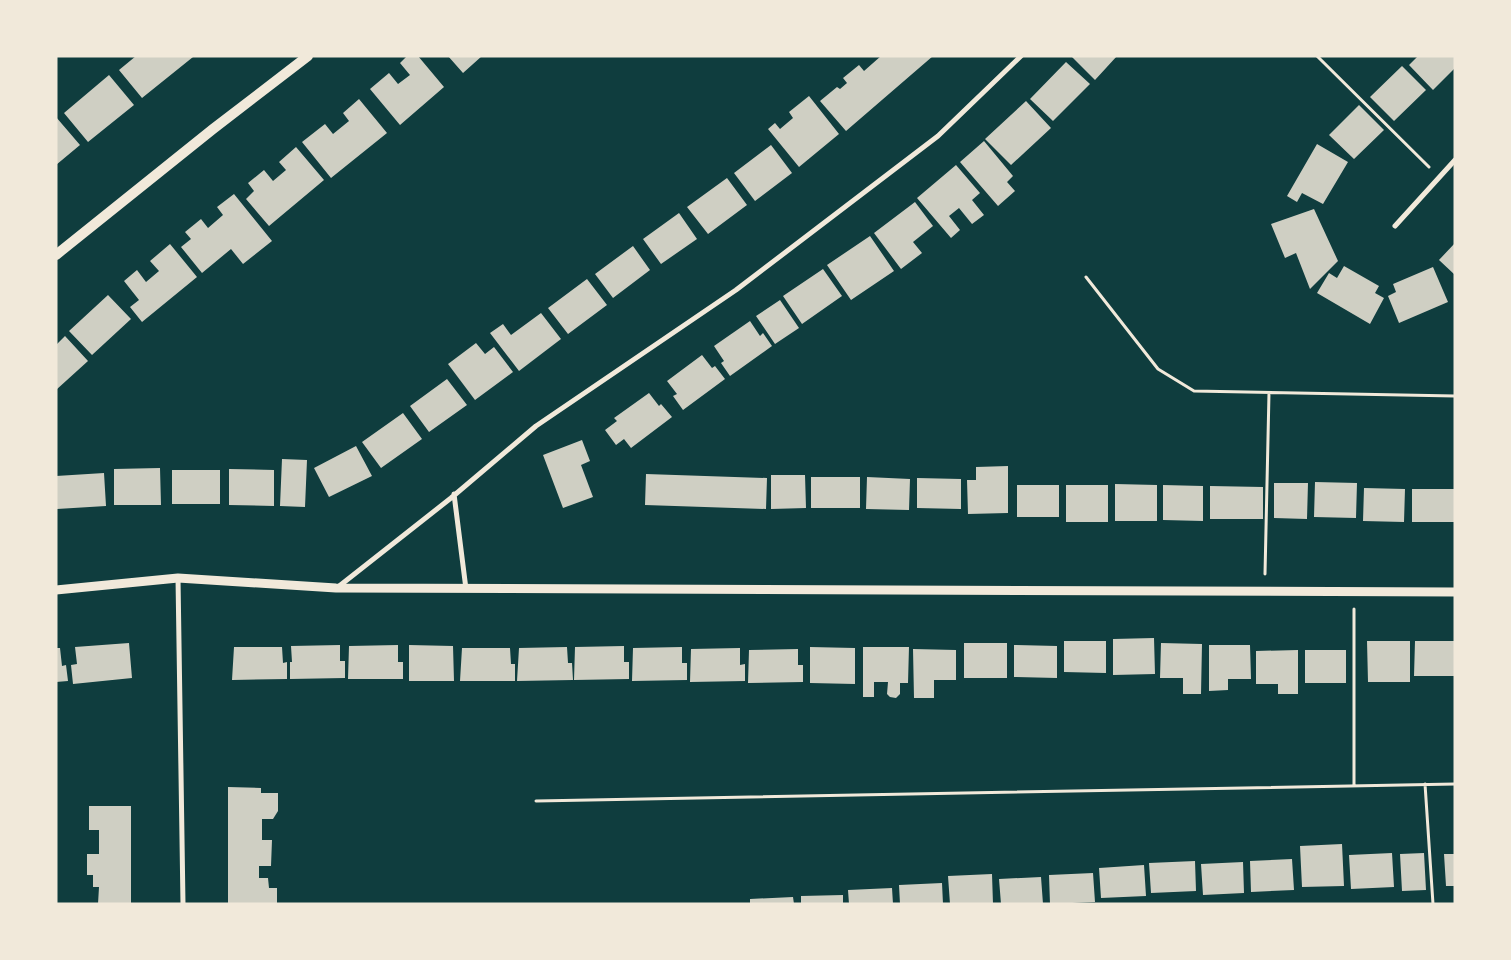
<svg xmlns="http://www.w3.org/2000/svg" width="1511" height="960" font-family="Rubik,sans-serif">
  <rect width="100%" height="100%" fill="#0f3d3e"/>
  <path fill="#cfcfc3" d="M136,56h56l1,1 -51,41 -23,-28z
    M407,56h11l26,31 -44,38 -30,-36 19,-16 9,11 12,-9 -10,-12z
    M448,56h34l-19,17z
    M881,56h52l-87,75 -26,-30 17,-14 3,2 7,-6 -4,-5 16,-13 5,6z
    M1071,56h46l-22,24z
    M1418,56h37v12l-22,22 -24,-25z
    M1066,62l24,22 -37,37 -23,-22z
    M1402,66l24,24 -32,31 -24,-24z
    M109,75l25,30 -46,37 -24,-29z
    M809,96l30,38 -40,33 -31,-38 7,-6 5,6 13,-11 -4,-6z
    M359,99l28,34 -56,45 -29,-36 23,-18 8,10 16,-13 -6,-8z
    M1026,101l25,27 -40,37 -26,-26z
    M1359,105l25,25 -30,29 -25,-24z
    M56,117l24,28 -24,20z
    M984,141l29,35 -6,6 8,9 -17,15 -38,-44z
    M1317,144l31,18 -25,42 -21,-11 -5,9 -10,-6z
    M771,145l21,28 -37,28 -21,-28z
    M296,147l28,33 -55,46 -23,-27 8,-8 -6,-8 16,-13 9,11 13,-11 -7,-8z
    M956,165l24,28 -8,7 12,15 -12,9 -13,-16 -10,8 11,14 -9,8 -34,-40z
    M727,178l20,27 -39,29 -21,-27z
    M234,194l38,47 -29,23 -12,-15 -29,24 -21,-26 10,-8 -6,-7 16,-13 7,9 15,-13 -6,-8z
    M915,202l18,24 -20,16 9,11 -21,16 -27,-36z
    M1314,209l24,52 -28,28 -14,-36 -11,5 -14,-34z
    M679,213l18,26 -36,25 -18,-25z
    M870,236l24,35 -43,29 -24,-35z
    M1455,243v32l-16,-15z
    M170,244l27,33 -55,45 -12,-15 9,-7 -15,-19 13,-11 9,12 13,-11 -9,-10z
    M633,246l17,24 -37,28 -18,-24z
    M1344,266l35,20 -4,7 9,5 -14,26 -53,-31 12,-20 8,5z
    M1433,267l15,35 -49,21 -11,-27 8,-4 -3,-8z
    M823,269l19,27 -40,28 -19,-28z
    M587,279l20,26 -39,29 -20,-26z
    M108,295l23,24 -39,36 -23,-24z
    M780,300l19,28 -24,16 -19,-28z
    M541,313l20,26 -42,32 -29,-38 13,-9 8,11z
    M750,321l10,15 3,-3 9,13 -42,30 -9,-13 3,-2 -10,-15z
    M65,336l23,25 -32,29v-45z
    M476,343l9,11 9,-7 19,25 -38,28 -27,-36z
    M702,355l10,13 3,-2 10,13 -42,31 -10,-14 4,-2 -10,-13z
    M447,379l20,26 -38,27 -19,-26z
    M649,393l10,13 2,-2 11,13 -41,31 -7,-9 -8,6 -11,-15 12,-9 -3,-3z
    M403,413l19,26 -41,29 -19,-26z
    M582,440l8,21 -9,4 12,32 -30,11 -20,-53z
    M356,446l16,30 -43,21 -15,-29z
    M282,459l25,1 -2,47 -25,-1z
    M1008,466v47l-40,1 -1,-34h9v-13z
    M160,468l1,37h-47v-36z
    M229,469l45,1v36l-45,-1z
    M172,470h48v34h-48z
    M104,473l2,33 -49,3 -1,-33z
    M646,474l121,4 -1,31 -121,-4z
    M771,475h34l1,33 -35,1z
    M811,477h49v31h-49z
    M867,477l43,2 -1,31 -43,-1z
    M917,478l44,1v30l-44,-1z
    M1315,482l42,1 -1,35 -42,-1z
    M1274,483h34l-1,36 -33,-1z
    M1115,484l42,1v36h-42z
    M1017,485h42v32h-42z
    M1066,485h42v37h-42z
    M1163,485l40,1v35l-40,-1z
    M1210,486l53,1v32h-53z
    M1364,488l41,1 -1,33 -41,-1z
    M1412,489h42v33h-42z
    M1154,638l1,36 -42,1v-36z
    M1064,641h42v32l-42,-1z
    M1367,641h43v41h-42z
    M1415,641h40v35h-41z
    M129,643l3,35 -59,6 -2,-19 6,-1 -2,-17z
    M964,643h43v35h-43z
    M1161,643l41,1 -1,50h-18v-16h-23z
    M340,645v16h5v17l-55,1v-17h2l-1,-16z
    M398,645v17h5v17h-55l1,-33z
    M409,645l44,1 1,35h-45z
    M1014,645l43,1v32l-43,-1z
    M1209,645h41l1,34h-23v11l-19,1z
    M624,646v16h5v17l-55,1 1,-33z
    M234,647h48l1,16 4,-1v17l-55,1z
    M567,647l1,16h4l1,17 -56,1 2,-33z
    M682,647v16h5v17l-55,1 1,-33z
    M810,647l45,1v36l-45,-1z
    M863,647h46l-1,36h-8v11l-4,4 -6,-1 -3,-3 1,-12h-14v15h-11z
    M56,648h4l2,18 4,-1 2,16 -12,1z
    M462,648h48l1,16h4v17h-55z
    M740,648v17l5,-1v17l-55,1 1,-33z
    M798,649v16h5v17l-55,1 1,-33z
    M913,649l43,1v30h-22v18h-20z
    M1298,650v44h-20v-10h-22v-33z
    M1305,650h41v33h-41z
    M228,787l33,1v5h17v18l-5,8h-11v21h10l-1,26h-12v12h9l1,10h8v15h-49z
    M89,806h42v98h-33l1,-17h-6v-12h-6v-21h12v-24h-10z
    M1342,844l2,42 -42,1 -2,-41z
    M1392,853l2,34 -43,2 -2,-34z
    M1424,853l2,37 -24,1 -2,-37z
    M1444,854h11v32h-9z
    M1292,859l2,31 -43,2 -1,-31z
    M1195,861l1,30 -45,2 -2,-30z
    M1243,862l1,31 -41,2 -2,-31z
    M1144,865l2,31 -45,2 -2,-30z
    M1093,873l2,29 -45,2 -1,-29z
    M992,874l1,30h-43l-2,-28z
    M1041,877l2,27h-42l-2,-25z
    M942,883l1,21h-43l-1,-19z
    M892,888l1,16h-44l-1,-14z
    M843,895v9h-42v-8z
    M793,897l1,7h-44v-5z"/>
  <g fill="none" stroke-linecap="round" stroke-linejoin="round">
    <path stroke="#f1e9da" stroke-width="3" d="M1317,56l112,111
      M1086,277l72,92 36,22 261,5
      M1265,574l4,-181
      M1425,784l8,120
      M1354,786v-177
      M536,801l919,-17"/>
    <path stroke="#f1e9da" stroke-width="5" d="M1395,226l60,-66
      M454,494l12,95
      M178,578l5,326
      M338,587l113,-89 85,-72 200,-136 202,-154 83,-80"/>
    <path stroke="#f1e9da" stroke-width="9" d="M56,590l122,-12 158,10 1119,4"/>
    <path stroke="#f1e9da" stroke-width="10" d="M56,255l157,-126 95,-73"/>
  </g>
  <rect width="1511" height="960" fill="none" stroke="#f1e9da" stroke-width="115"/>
</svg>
